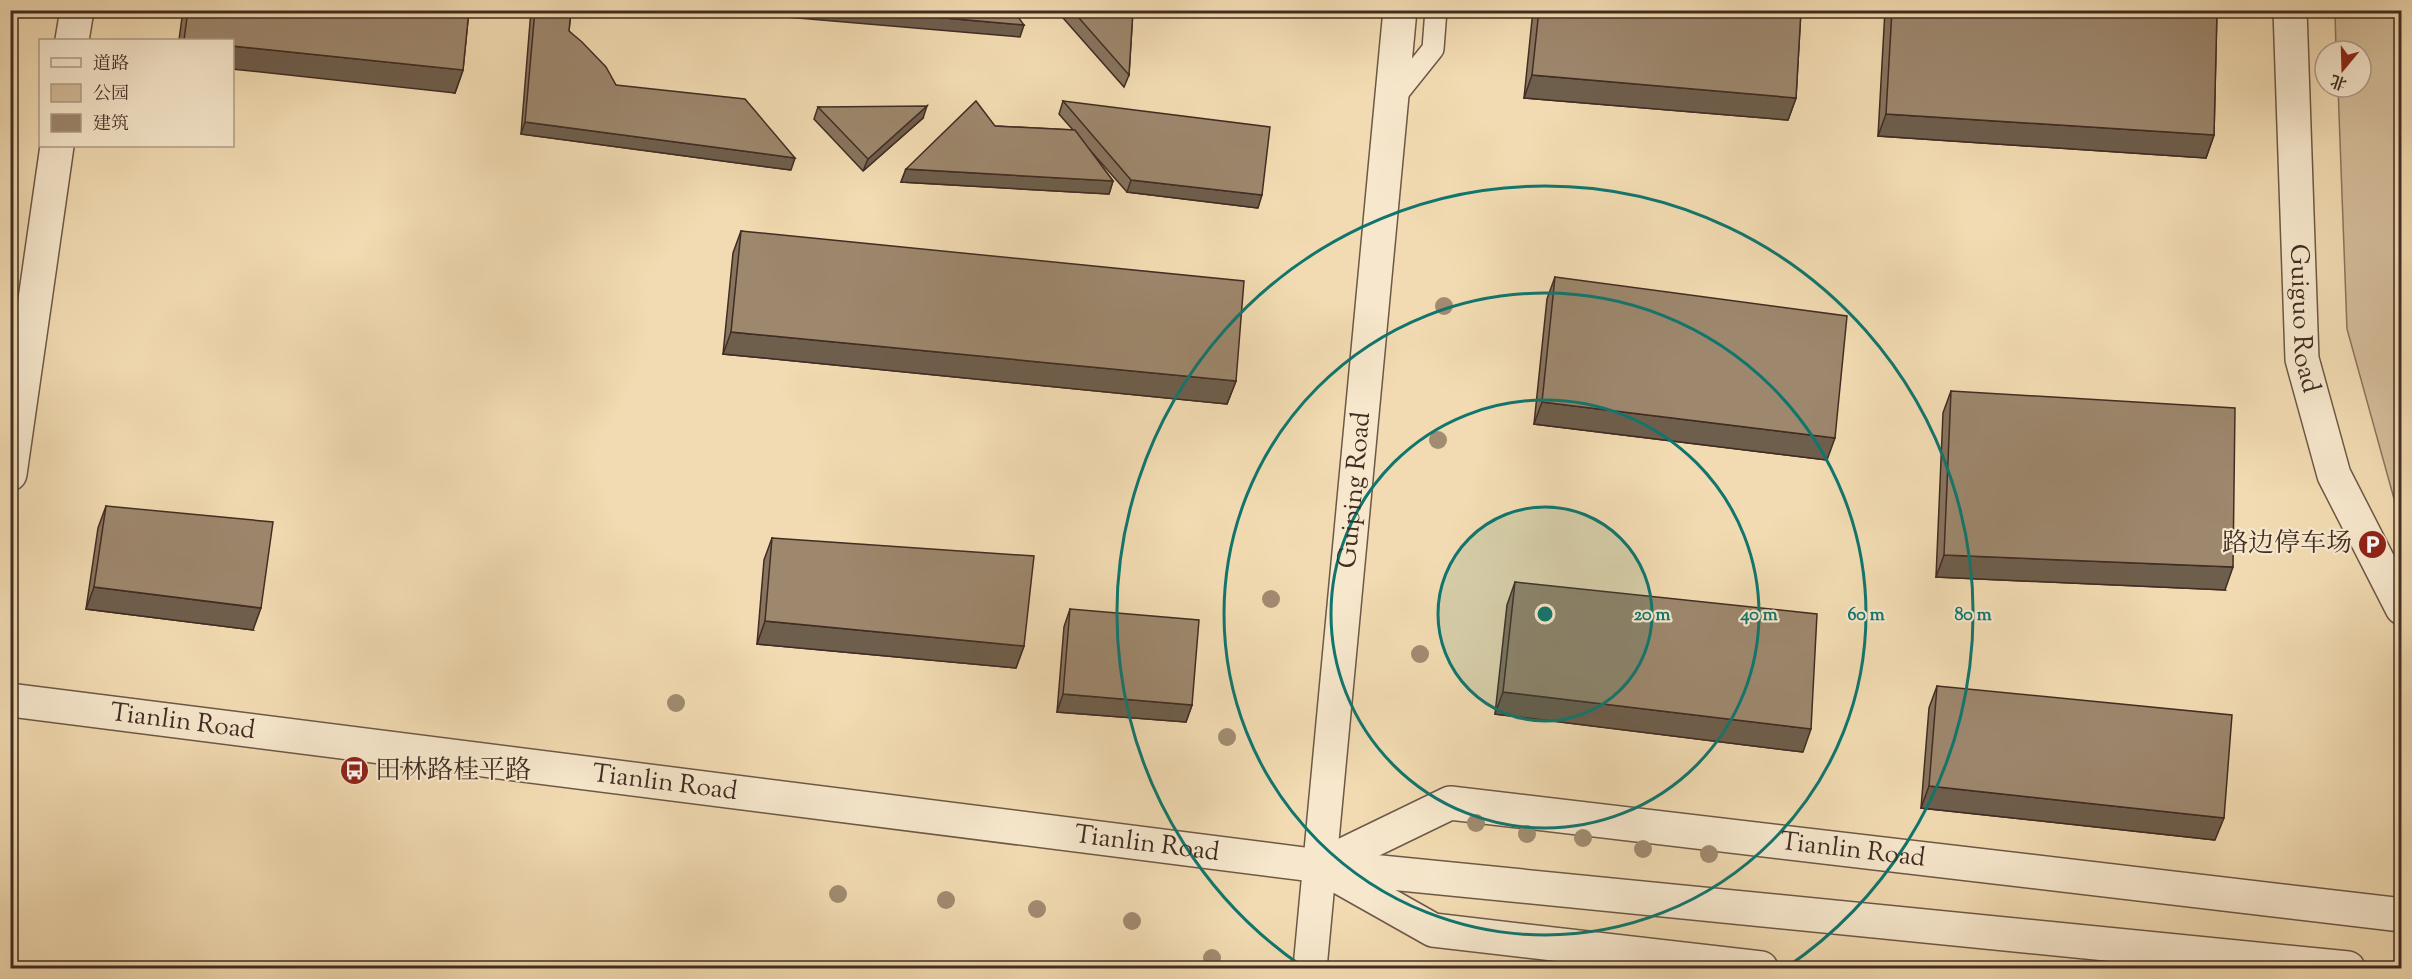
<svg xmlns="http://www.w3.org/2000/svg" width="2412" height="979" font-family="'Sorts Mill Goudy','Noto Serif SC',serif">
  <rect width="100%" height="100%" fill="#f2dbb2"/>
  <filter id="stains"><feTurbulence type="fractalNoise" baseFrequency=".00333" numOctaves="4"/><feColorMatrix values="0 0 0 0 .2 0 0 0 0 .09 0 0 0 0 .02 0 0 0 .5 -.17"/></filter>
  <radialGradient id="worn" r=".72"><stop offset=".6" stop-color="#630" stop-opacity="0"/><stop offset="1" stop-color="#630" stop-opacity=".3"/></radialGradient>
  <path fill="#d4bd9a" stroke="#8a745e" stroke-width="1.5" d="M2335,11h66v504l-5,-9 -49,-177 -9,-242h23v-36h-25z"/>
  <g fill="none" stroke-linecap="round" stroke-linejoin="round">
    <defs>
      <path id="service" d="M1393,99l40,-50 3,-39"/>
      <g id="tertiary">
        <path id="s1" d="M2290,10l12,349 32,116 68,133"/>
        <path d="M72,40l5,-30"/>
        <path d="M10,474l47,-328"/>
        <path id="s2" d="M10,700l1310,166 1028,102"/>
        <path id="s3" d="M1320,866l130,-63 952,112"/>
        <path d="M1332,873l101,57 328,38"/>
        <path id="s4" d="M1310,968l90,-958"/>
      </g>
    </defs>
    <use href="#service" stroke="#6d5847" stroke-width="24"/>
    <use href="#tertiary" stroke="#6d5847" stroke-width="36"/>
    <use href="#service" stroke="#f7e8cd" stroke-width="21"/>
    <use href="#tertiary" stroke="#f7e8cd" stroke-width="33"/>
  </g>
  <g fill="#a18b71">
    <circle cx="1444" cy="306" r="9"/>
    <circle cx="1438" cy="440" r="9"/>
    <circle cx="1271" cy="599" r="9"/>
    <circle cx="1420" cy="654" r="9"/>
    <circle cx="676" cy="703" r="9"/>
    <circle cx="1227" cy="737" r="9"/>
    <circle cx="1476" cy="823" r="9"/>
    <circle cx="1527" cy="834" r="9"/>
    <circle cx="1583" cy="838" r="9"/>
    <circle cx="1643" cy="849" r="9"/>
    <circle cx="1709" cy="854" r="9"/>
    <circle cx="838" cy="894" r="9"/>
    <circle cx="946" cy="900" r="9"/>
    <circle cx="1037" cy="909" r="9"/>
    <circle cx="1132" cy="921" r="9"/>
    <circle cx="1212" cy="958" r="9"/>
  </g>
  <path fill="#87745e" stroke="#412c23" stroke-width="1.5" d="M183,10h286l-6,60 -8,23 -223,-53h-53z
    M531,10h40l-2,21 47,54 175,85 -270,-36z
    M1056,10h77l-4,65 -5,12z
    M1533,10h268l-5,88 -8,22 -264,-22z
    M1885,10h332l-3,125 -8,23 -328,-22z
    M1063,101l195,107 -131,-16 -38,-43 24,32 -4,13 -208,-12 5,-13 89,-43 78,4 -14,-16z
    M818,107l105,11 -60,53 -49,-52z
    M741,231l495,150 -9,23 -504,-50 10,-101z
    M1555,277l272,183 -293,-36 13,-125z
    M1951,391l274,199 -289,-13 7,-164z
    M106,506l147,124 -167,-21 12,-81z
    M772,538l252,108 -8,22 -259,-24 7,-84z
    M1515,582l288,170 -308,-38 12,-109z
    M1070,609l122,96 -6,17 -129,-10 7,-85z
    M1937,686l278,154 -294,-32 8,-100z"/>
  <path fill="#6e5e4c" stroke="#412c23" stroke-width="1.5" d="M705,10h150l169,15 -4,12z
    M232,46l231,24 -8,23 -223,-24z
    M1532,75l264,23 -8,22 -264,-22z
    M927,106l-4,12 -60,53 5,-12z
    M1886,114l328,21 -8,23 -328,-22z
    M525,122l270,36 -4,12 -270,-36z
    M906,169l207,12 -4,13 -208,-12z
    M1131,180l131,15 -4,13 -131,-16z
    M731,332l505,49 -9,23 -504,-50z
    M1542,402l293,36 -8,22 -293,-36z
    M1944,555l289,12 -8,23 -289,-13z
    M94,587l167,21 -8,22 -167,-21z
    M765,621l259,25 -8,22 -259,-24z
    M1503,692l308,37 -8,23 -308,-38z
    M1063,694l129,11 -6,17 -129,-10z
    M1929,786l295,32 -9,22 -294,-32z"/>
  <path fill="#9d876d" stroke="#412c23" stroke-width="1.5" d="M188,10h281l-6,60 -231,-24v-6h-48z
    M535,10h36l-2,21 13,11 24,25 10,18 129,14 50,59 -270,-36z
    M855,10h158l11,15z
    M1072,10h61l-4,65z
    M1539,10h262l-5,88 -264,-23z
    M1892,10h325l-3,125 -328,-21z
    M976,101l19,25 80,4 38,51 -207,-12z
    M1063,101l207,26 -8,68 -131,-15z
    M927,106l-59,53 -50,-52z
    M741,231l503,50 -8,100 -505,-49z
    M1555,277l292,39 -12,122 -293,-36z
    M1951,391l284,17 -2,159 -289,-12z
    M106,506l167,16 -12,86 -167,-21z
    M772,538l262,18 -10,90 -259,-25z
    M1515,582l302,32 -6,115 -308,-37z
    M1070,609l129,11 -7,85 -129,-11z
    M1937,686l295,29 -8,103 -295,-32z"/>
  <circle cx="1545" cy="614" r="107" fill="#0f766e" fill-opacity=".12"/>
  <g fill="none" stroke="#0f766e" stroke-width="3">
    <circle cx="1545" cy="614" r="107"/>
    <circle cx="1545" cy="614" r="214"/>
    <circle cx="1545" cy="614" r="321"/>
    <path d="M1303 967A428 428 0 1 1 1787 967"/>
  </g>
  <defs>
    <symbol id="parking-disc" viewBox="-11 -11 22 22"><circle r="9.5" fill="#8f2418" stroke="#f7e8cd"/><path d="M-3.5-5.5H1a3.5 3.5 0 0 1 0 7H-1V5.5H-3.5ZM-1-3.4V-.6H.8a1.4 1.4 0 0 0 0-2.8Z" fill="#fff"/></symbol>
    <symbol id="bus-disc" viewBox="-11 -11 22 22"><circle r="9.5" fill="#8f2418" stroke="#f7e8cd"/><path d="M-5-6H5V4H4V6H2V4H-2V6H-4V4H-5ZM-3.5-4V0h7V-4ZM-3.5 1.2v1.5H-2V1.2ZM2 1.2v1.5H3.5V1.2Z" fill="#fff"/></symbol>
  </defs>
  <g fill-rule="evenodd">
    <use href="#parking-disc" x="2356" y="528" width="33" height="33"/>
    <use href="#bus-disc" x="338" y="754" width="33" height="33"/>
  </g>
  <g text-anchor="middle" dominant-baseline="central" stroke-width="4.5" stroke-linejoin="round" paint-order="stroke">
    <g font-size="26" fill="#412c23" stroke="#f7e8cd">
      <text stroke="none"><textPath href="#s1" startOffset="309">Guiguo Road</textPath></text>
      <text stroke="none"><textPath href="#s4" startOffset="480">Guiping Road</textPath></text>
      <text stroke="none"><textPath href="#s2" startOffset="174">Tianlin Road</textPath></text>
      <text stroke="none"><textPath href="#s2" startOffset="660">Tianlin Road</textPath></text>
      <text stroke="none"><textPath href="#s2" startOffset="1146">Tianlin Road</textPath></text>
      <text stroke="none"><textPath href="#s3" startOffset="550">Tianlin Road</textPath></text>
    </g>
    <g font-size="26" fill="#412c23" stroke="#f7e8cd" text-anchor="end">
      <text x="2352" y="544">路边停车场</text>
      <text x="375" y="771" text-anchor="start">田林路桂平路</text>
    </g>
  </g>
  <circle cx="1545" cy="614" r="9" fill="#0f766e" stroke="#f7e8cd" stroke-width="3"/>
  <g font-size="18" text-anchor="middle" font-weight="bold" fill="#0f766e" stroke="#f7e8cd" stroke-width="4.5" stroke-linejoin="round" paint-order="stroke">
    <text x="1652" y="620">20 m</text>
    <text x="1759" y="620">40 m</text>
    <text x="1866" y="620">60 m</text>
    <text x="1973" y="620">80 m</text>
  </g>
  <rect width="2412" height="979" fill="none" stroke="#f2dbb2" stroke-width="36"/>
  <rect x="12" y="12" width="2388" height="955" fill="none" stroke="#412c23" stroke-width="3"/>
  <rect x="18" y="18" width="2376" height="943" fill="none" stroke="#412c23" stroke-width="1.5"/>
  <rect x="39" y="39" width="195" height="108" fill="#f7e8cd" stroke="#ae9d89" stroke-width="1.5"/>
  <rect x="51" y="58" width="30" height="9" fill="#f7e8cd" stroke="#ae9d89" stroke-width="1.5"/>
  <text x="93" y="69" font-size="18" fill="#412c23">道路</text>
  <rect x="51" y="84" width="30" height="18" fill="#d4bd9a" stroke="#ae9d89" stroke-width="1.5"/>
  <text x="93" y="99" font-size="18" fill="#412c23">公园</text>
  <rect x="51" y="114" width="30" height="18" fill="#9d876d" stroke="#ae9d89" stroke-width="1.5"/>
  <text x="93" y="129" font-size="18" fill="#412c23">建筑</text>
  <g transform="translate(2343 69) rotate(199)"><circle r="28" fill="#f7e8cd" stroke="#ae9d89" stroke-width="1.5"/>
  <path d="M0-4.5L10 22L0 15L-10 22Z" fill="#8f2418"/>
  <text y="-9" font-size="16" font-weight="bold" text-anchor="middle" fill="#412c23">北</text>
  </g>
  <rect width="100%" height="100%" filter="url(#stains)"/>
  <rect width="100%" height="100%" fill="url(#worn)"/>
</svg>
